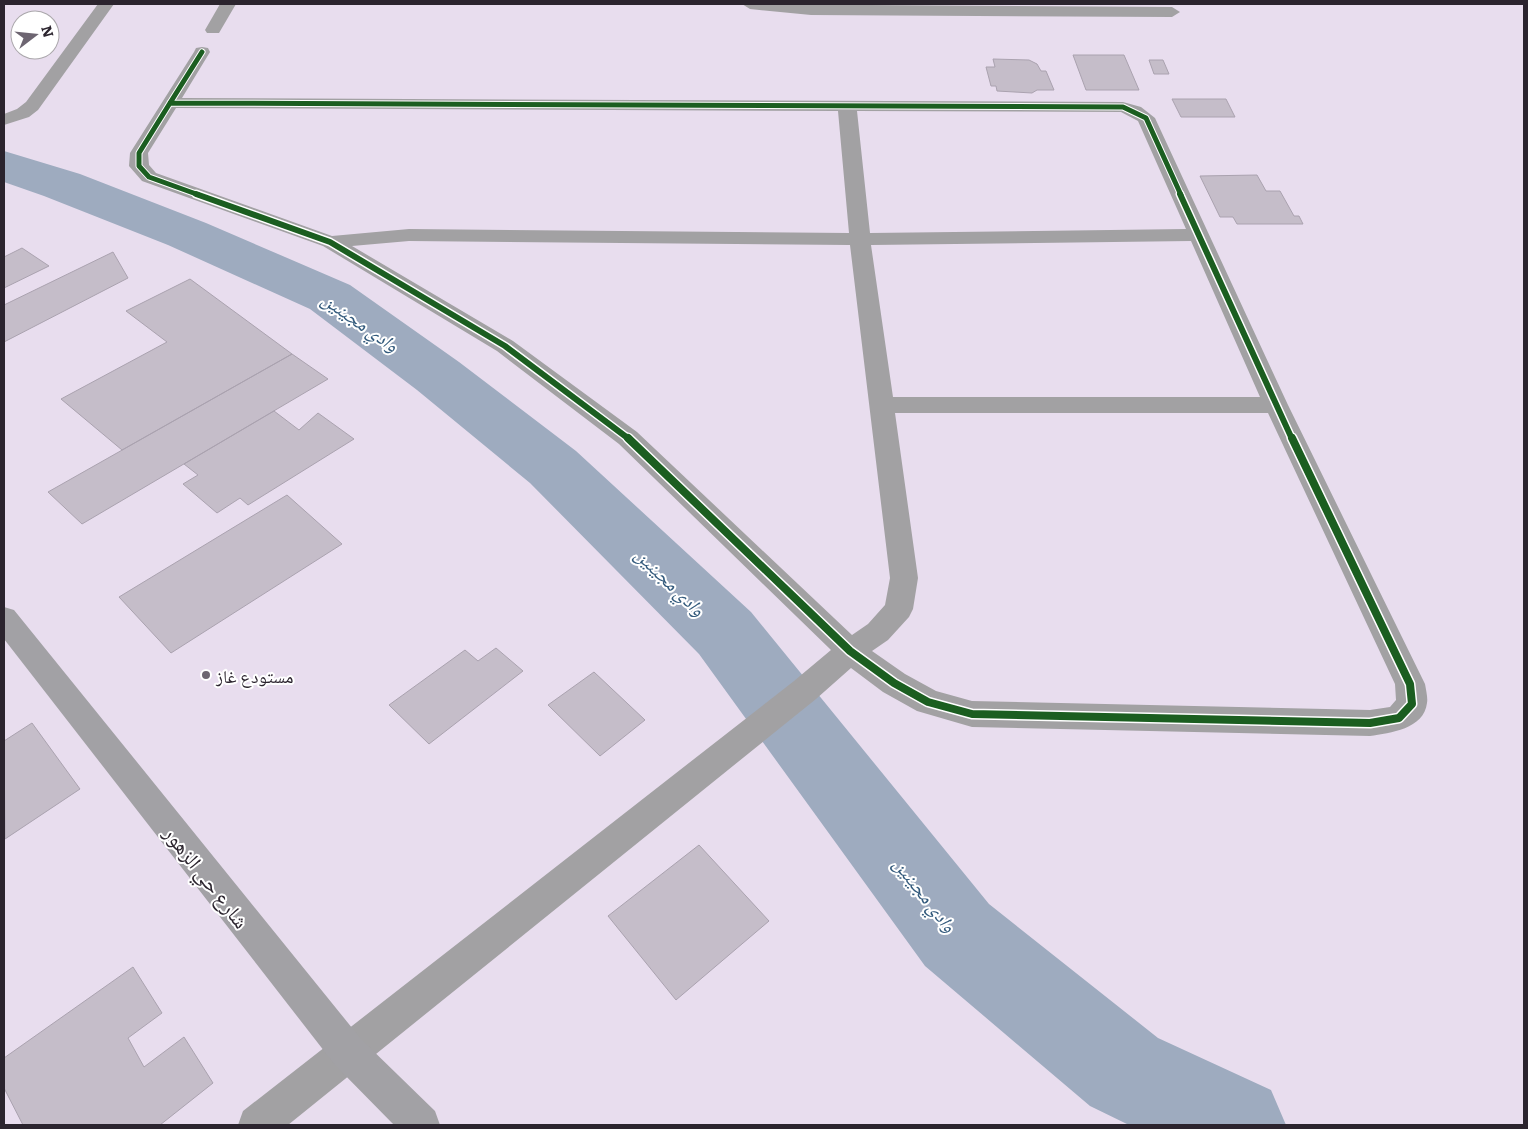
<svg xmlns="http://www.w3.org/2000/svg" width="1528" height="1129" font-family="Literata,'Noto Naskh Arabic',serif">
  <rect width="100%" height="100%" fill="#e8ddee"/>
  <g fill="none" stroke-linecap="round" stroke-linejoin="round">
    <path fill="#9eabbf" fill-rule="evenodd" d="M4,151l76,23 126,49 144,62 109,77 117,89 175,161 238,292 169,134 113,52 15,35h-157l-39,-19 -165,-140 -226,-312 -169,-171 -113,-93 -107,-81 -142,-64 -124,-49 -40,-14z"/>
  </g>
  <path fill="#c5bdc9" stroke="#aaa2af" d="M1073,55h51l15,35h-53z
    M993,59l36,1 8,4 4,7h5l8,19h-17l-5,3 -35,-2 -1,-5h-5l-5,-19h9z
    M1149,60h14l6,14h-15z
    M1172,99h54l9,18h-54z
    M1257,175l9,16h14l14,25h5l4,8h-66l-4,-7h-13l-20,-41z
    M22,248l27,18 -45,22v-31z
    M113,252l15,26 -124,64v-37z
    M190,279l102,75 -170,96 -61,-51 106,-57 -41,-31z
    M292,354l36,25 -246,145 -34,-32z
    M274,411l25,19 19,-17 36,26 -106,66 -8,-7 -23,15 -34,-29 15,-9 -14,-11z
    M287,495l55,49 -171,109 -52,-56z
    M496,648l27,23 -94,73 -40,-39 76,-55 13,11z
    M594,672l51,48 -45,36 -52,-51z
    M32,723l48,66 -75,50 -1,-98z
    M699,845l70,76 -93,79 -68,-84z
    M133,967l29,46 -34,25 16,29 40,-30 29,46 -53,42h-137l-19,-37v-30z"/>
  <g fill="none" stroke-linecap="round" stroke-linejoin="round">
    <path fill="#a2a1a3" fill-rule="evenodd" d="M98,4h16l-76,106 -9,7 -25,8v-11l13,-5 9,-7z
      M220,4h16l-17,29h-12l-2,-3z
      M742,4l430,3 8,5 -8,5 -361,-2 -61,-6z
      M202,47l6,1 2,4 -28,46 941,4 18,5 14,11 133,287 137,279c1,6 3,14 2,19 -3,26 -37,30 -57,33l-398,-9 -55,-16 -34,-19 -32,-24 -35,31 -528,426h-50l5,-14 551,-430 37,-31 -212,-206 -122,-93 -174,-105 -181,-65 -13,-15 1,-13 64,-101 2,-4zM176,108l662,3 11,122 -440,-4 -77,7 -176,-63 -7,-8 -1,-12zM857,111l264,1 17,9 48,108 -316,4zM409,241l441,4 40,333 -5,27 -17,19 -16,11 -215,-203 -124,-91 -161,-95zM1191,241l69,156h-367l-22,-152zM895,413h373l127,271 1,16 -6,7 -20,3 -398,-9 -36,-10 -31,-17 -33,-23 16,-11 21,-23 4,-8 5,-31z"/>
    <path fill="#a2a1a5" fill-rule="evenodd" d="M4,607l10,3 347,429 74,72 5,14h-46l-59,-60 -331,-426z"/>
    <defs>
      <path id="cycleway-far2" d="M170,103l953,4 23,11 35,77
        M170,103l-31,50v13l10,11 50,18
        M170,103l32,-51"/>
      <path id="cycleway-far1" d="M196,194l134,48 175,104 124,93
        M1180,194l112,245"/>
      <path id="cycleway" d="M628,438l222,213 44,32 34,19 44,12 398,9 29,-5 13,-14 -2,-20 -118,-246"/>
    </defs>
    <use href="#cycleway-far2" stroke="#fff" stroke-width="7"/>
    <use href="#cycleway-far1" stroke="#fff" stroke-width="9"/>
    <use href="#cycleway" stroke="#fff" stroke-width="11"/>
    <use href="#cycleway-far2" stroke="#1b5e20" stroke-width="5"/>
    <use href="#cycleway-far1" stroke="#1b5e20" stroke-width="6"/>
    <use href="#cycleway" stroke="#1b5e20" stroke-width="8"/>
  </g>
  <circle fill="#6d6571" stroke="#fff" stroke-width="2" cx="206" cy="675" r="5"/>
  <g text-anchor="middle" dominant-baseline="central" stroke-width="4" stroke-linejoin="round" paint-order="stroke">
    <g font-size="18" fill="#2b242e" stroke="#fff" text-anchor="start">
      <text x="216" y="675">مستودع غاز</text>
    </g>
    <g font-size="19" font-style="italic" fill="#335a7c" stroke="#fff">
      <text transform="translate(361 321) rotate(35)">وادي مجينين</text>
      <text transform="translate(671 581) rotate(44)">وادي مجينين</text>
      <text transform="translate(926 894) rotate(52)">وادي مجينين</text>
    </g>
    <g font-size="21" fill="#2b242e" stroke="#fff">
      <text transform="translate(208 876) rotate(52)">شارع حي الزهور</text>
    </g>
  </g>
  <rect width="1528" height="1129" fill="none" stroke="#2b242e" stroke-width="10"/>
  <g transform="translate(35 35) rotate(74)"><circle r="24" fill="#ffffff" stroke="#aaa7ab"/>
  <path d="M0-4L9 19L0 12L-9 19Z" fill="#6d6571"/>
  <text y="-8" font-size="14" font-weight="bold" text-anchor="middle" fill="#2b242e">N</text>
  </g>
</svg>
